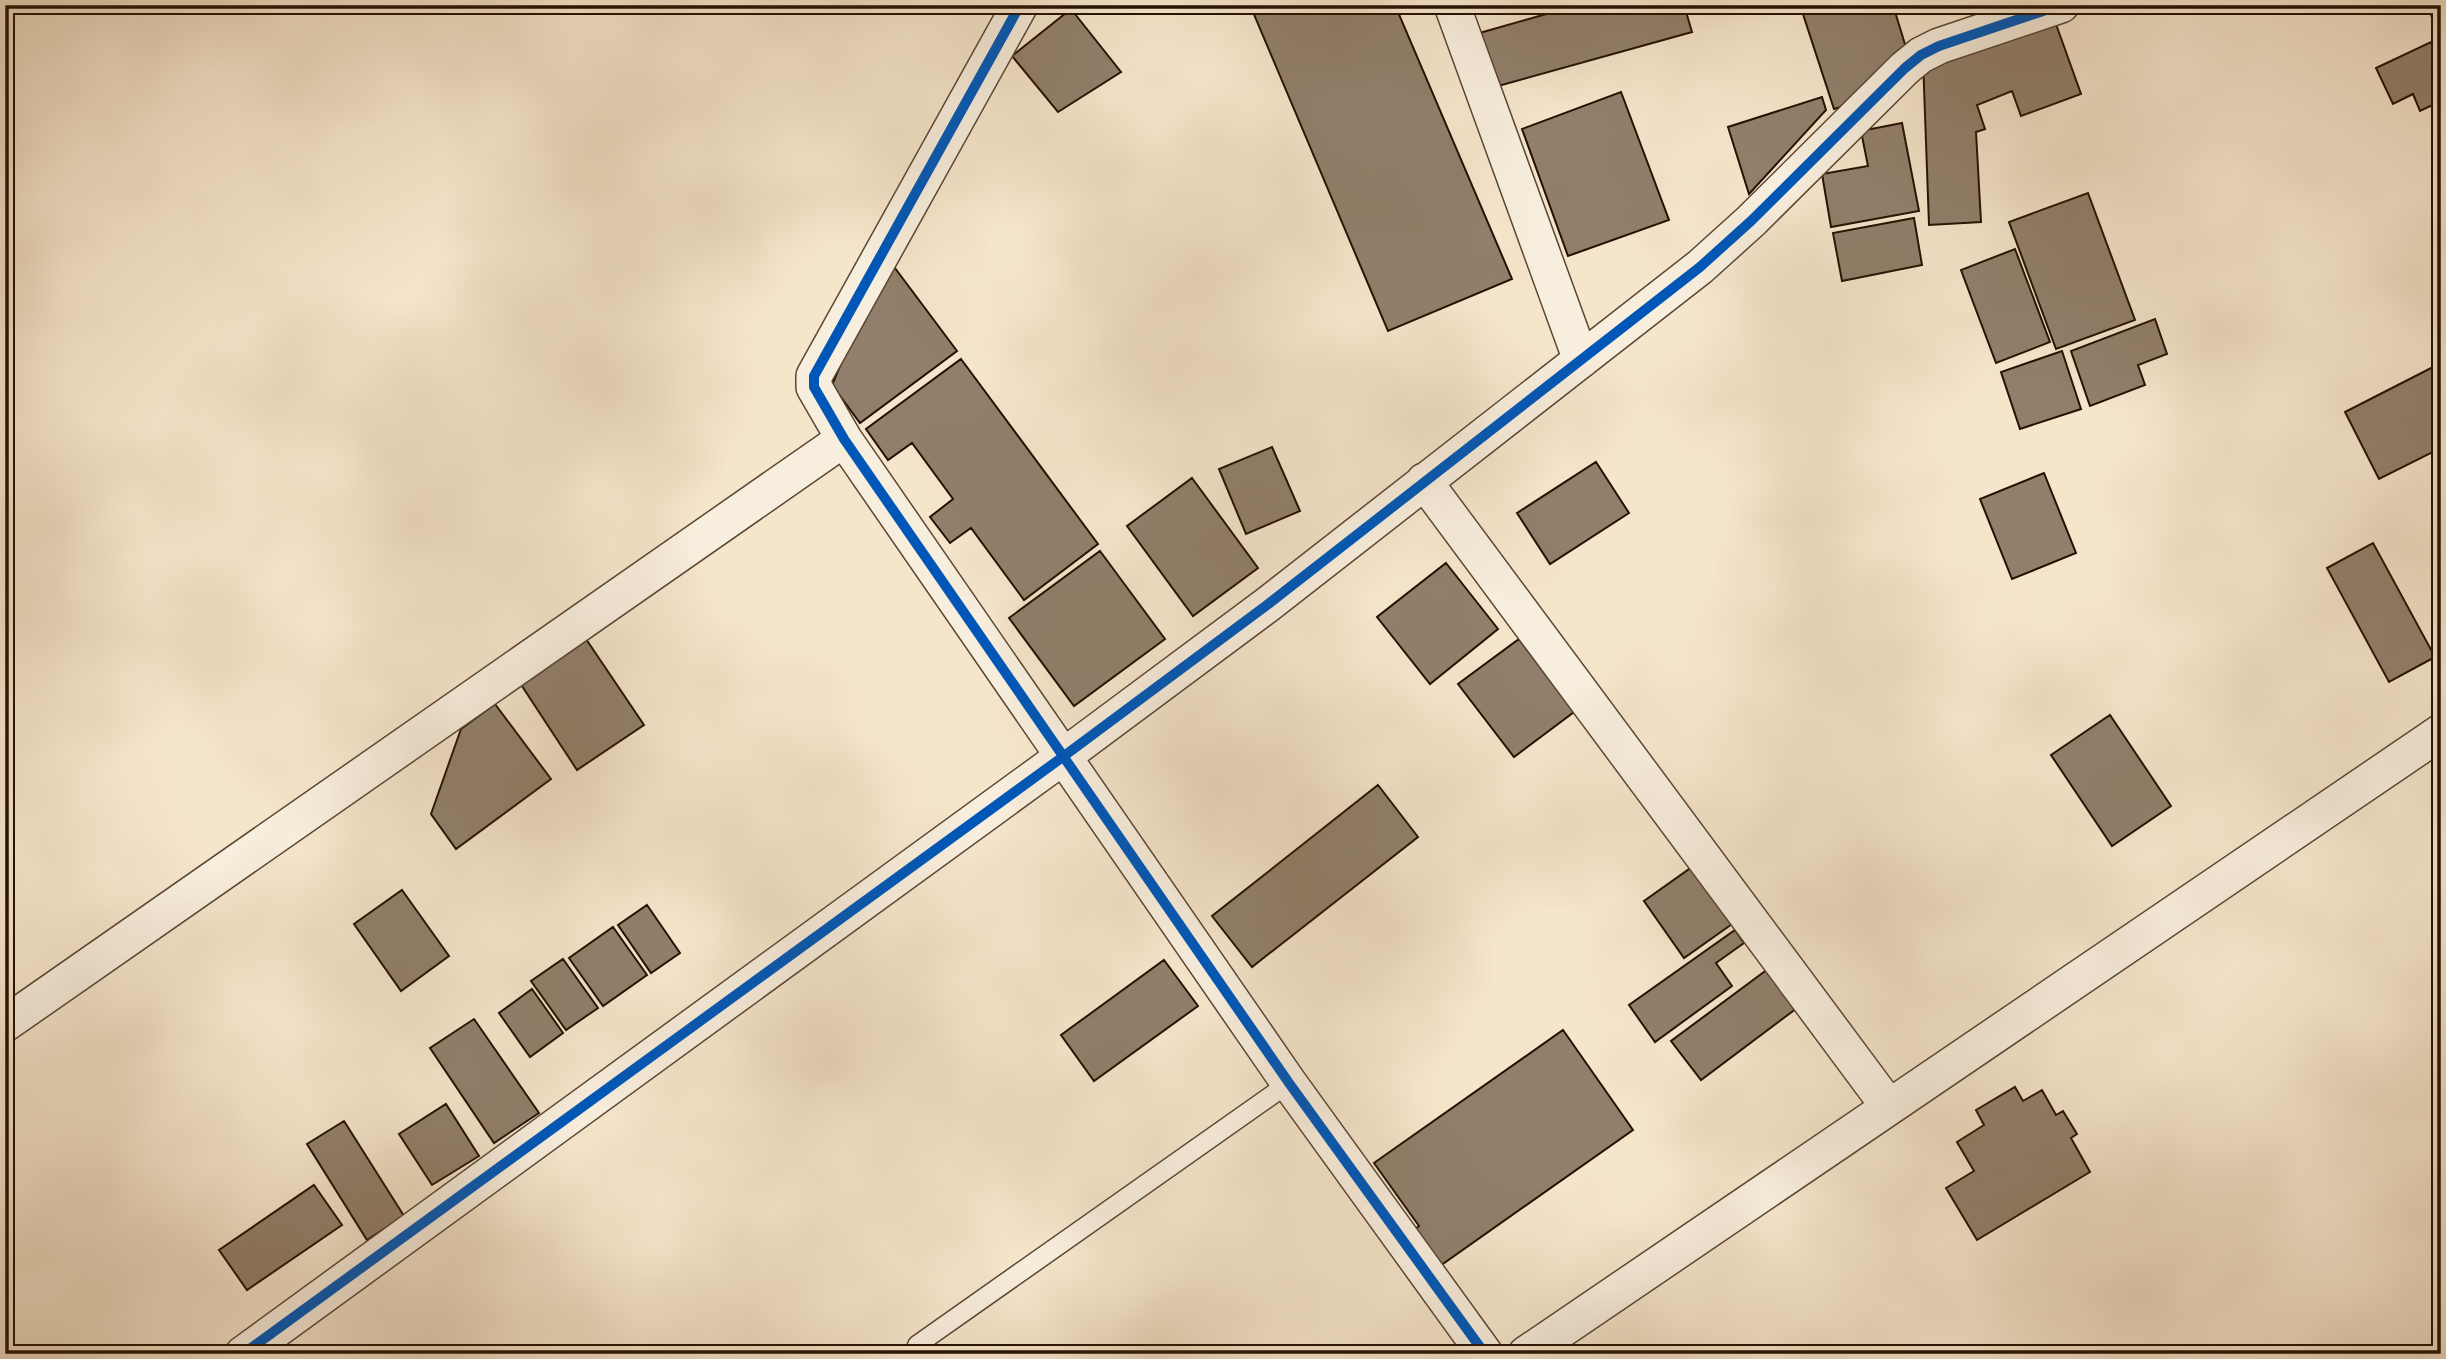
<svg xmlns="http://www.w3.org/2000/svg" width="2446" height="1359" font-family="'Sorts Mill Goudy',serif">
  <rect width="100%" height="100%" fill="#f5e5cb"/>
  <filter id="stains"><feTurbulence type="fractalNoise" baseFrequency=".00286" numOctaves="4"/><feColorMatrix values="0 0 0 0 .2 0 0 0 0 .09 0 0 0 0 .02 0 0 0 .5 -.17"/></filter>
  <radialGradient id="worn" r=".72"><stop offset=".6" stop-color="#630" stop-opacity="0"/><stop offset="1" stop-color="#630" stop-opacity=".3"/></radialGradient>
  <path fill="#917f6b" stroke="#251102" stroke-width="2" d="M1250,5h145l117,274 -124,52z
    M1578,5h106l8,27 -201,56 -15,-54z
    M1800,5h93l14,46 -63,55 -10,3z
    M2428,5h13v38h-1z
    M1071,9l50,63 -63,40 -46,-56z
    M2052,13l29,81 -60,22 -9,-25 -35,14 8,24 -9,3 5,90 -52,3 -6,-166z
    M2431,42l10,21v38l-21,10 -7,-17 -20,10 -17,-36z
    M1621,92l48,128 -101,36 -46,-127z
    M1822,97l4,13 -77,84 -21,-67z
    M1902,123l17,88 -88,16 -9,-53 46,-8 -7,-35z
    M2088,193l47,127 -79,29 -47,-127z
    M1914,218l8,47 -80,16 -9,-48z
    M2015,249l35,93 -54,21 -35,-93z
    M886,256l71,95 -97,72 -28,-38z
    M2155,319l12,35 -29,11 7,20 -55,21 -19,-55z
    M2062,351l19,58 -61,20 -19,-57z
    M961,359l137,185 -74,56 -53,-72 -21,15 -20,-26 23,-18 -41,-56 -24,17 -22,-31z
    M2441,363v85l-62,31 -34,-67z
    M1272,447l28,64 -54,23 -27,-65z
    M1596,462l33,51 -79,51 -33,-51z
    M2044,473l32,80 -64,26 -32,-80z
    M1192,478l66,90 -65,48 -66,-90z
    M2373,543l62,114 -46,25 -62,-114z
    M1100,551l65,88 -91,67 -65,-88z
    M1446,563l52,66 -68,55 -53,-67z
    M586,639l58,86 -67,45 -57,-87z
    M1519,639l55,73 -60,45 -56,-73z
    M495,704l56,75 -95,70 -25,-35 30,-85z
    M2110,715l61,91 -59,40 -61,-91z
    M1378,785l40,52 -166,130 -40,-51z
    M1692,867l40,57 -48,34 -40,-57z
    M402,890l47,66 -48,35 -47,-67z
    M647,905l33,48 -29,20 -33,-48z
    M613,927l34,48 -44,31 -34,-48z
    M1735,930l9,13 -28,20 16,23 -77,56 -26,-37z
    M563,959l35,49 -32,22 -35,-49z
    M1164,960l34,46 -104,75 -33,-46z
    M1768,969l29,39 -96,72 -30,-39z
    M532,989l31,44 -33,24 -31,-44z
    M474,1019l65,94 -45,30 -64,-95z
    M1563,1030l70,100 -196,138 -26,-36 8,-6 -45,-63z
    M2015,1087l8,14 19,-11 14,25 7,-4 14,23 -6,4 19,34 -113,68 -31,-52 28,-17 -17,-29 27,-17 -8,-15z
    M446,1104l33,52 -47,29 -33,-51z
    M344,1121l60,95 -37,24 -60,-96z
    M314,1185l28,40 -95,65 -28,-40z"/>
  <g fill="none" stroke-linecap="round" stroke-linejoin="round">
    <defs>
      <path id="lane" d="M917,1345l372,-262"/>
      <path id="street" d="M1020,5l-206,371v11l30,52 445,644 196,271
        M1452,5l129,355
        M1424,481l465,626
        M5,1024l839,-585
        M243,1354l821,-598 203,-151 433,-338 51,-46 154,-153 16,-13 18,-9 122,-41
        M1526,1354l915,-622"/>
    </defs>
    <use href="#lane" stroke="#594634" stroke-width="21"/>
    <use href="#street" stroke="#594634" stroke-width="38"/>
    <use href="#lane" stroke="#f8eedd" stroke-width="18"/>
    <use href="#street" stroke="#f8eedd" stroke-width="35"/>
    <defs>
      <path id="cycleway" d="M1020,5l-206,371v11l30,52 445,644 196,271
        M243,1354l821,-598 203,-151 433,-338 51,-46 154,-153 16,-13 18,-9 122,-41"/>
    </defs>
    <use href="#cycleway" stroke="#f8eedd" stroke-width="15"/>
    <use href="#cycleway" stroke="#0057b8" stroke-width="10"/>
  </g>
  <rect width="2446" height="1359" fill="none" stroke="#f5e5cb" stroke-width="28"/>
  <rect x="7" y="7" width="2432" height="1345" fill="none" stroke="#251102" stroke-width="3.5"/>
  <rect x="14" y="14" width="2418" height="1331" fill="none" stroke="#251102" stroke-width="2"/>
  <rect width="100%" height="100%" filter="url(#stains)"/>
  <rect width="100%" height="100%" fill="url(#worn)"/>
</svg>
